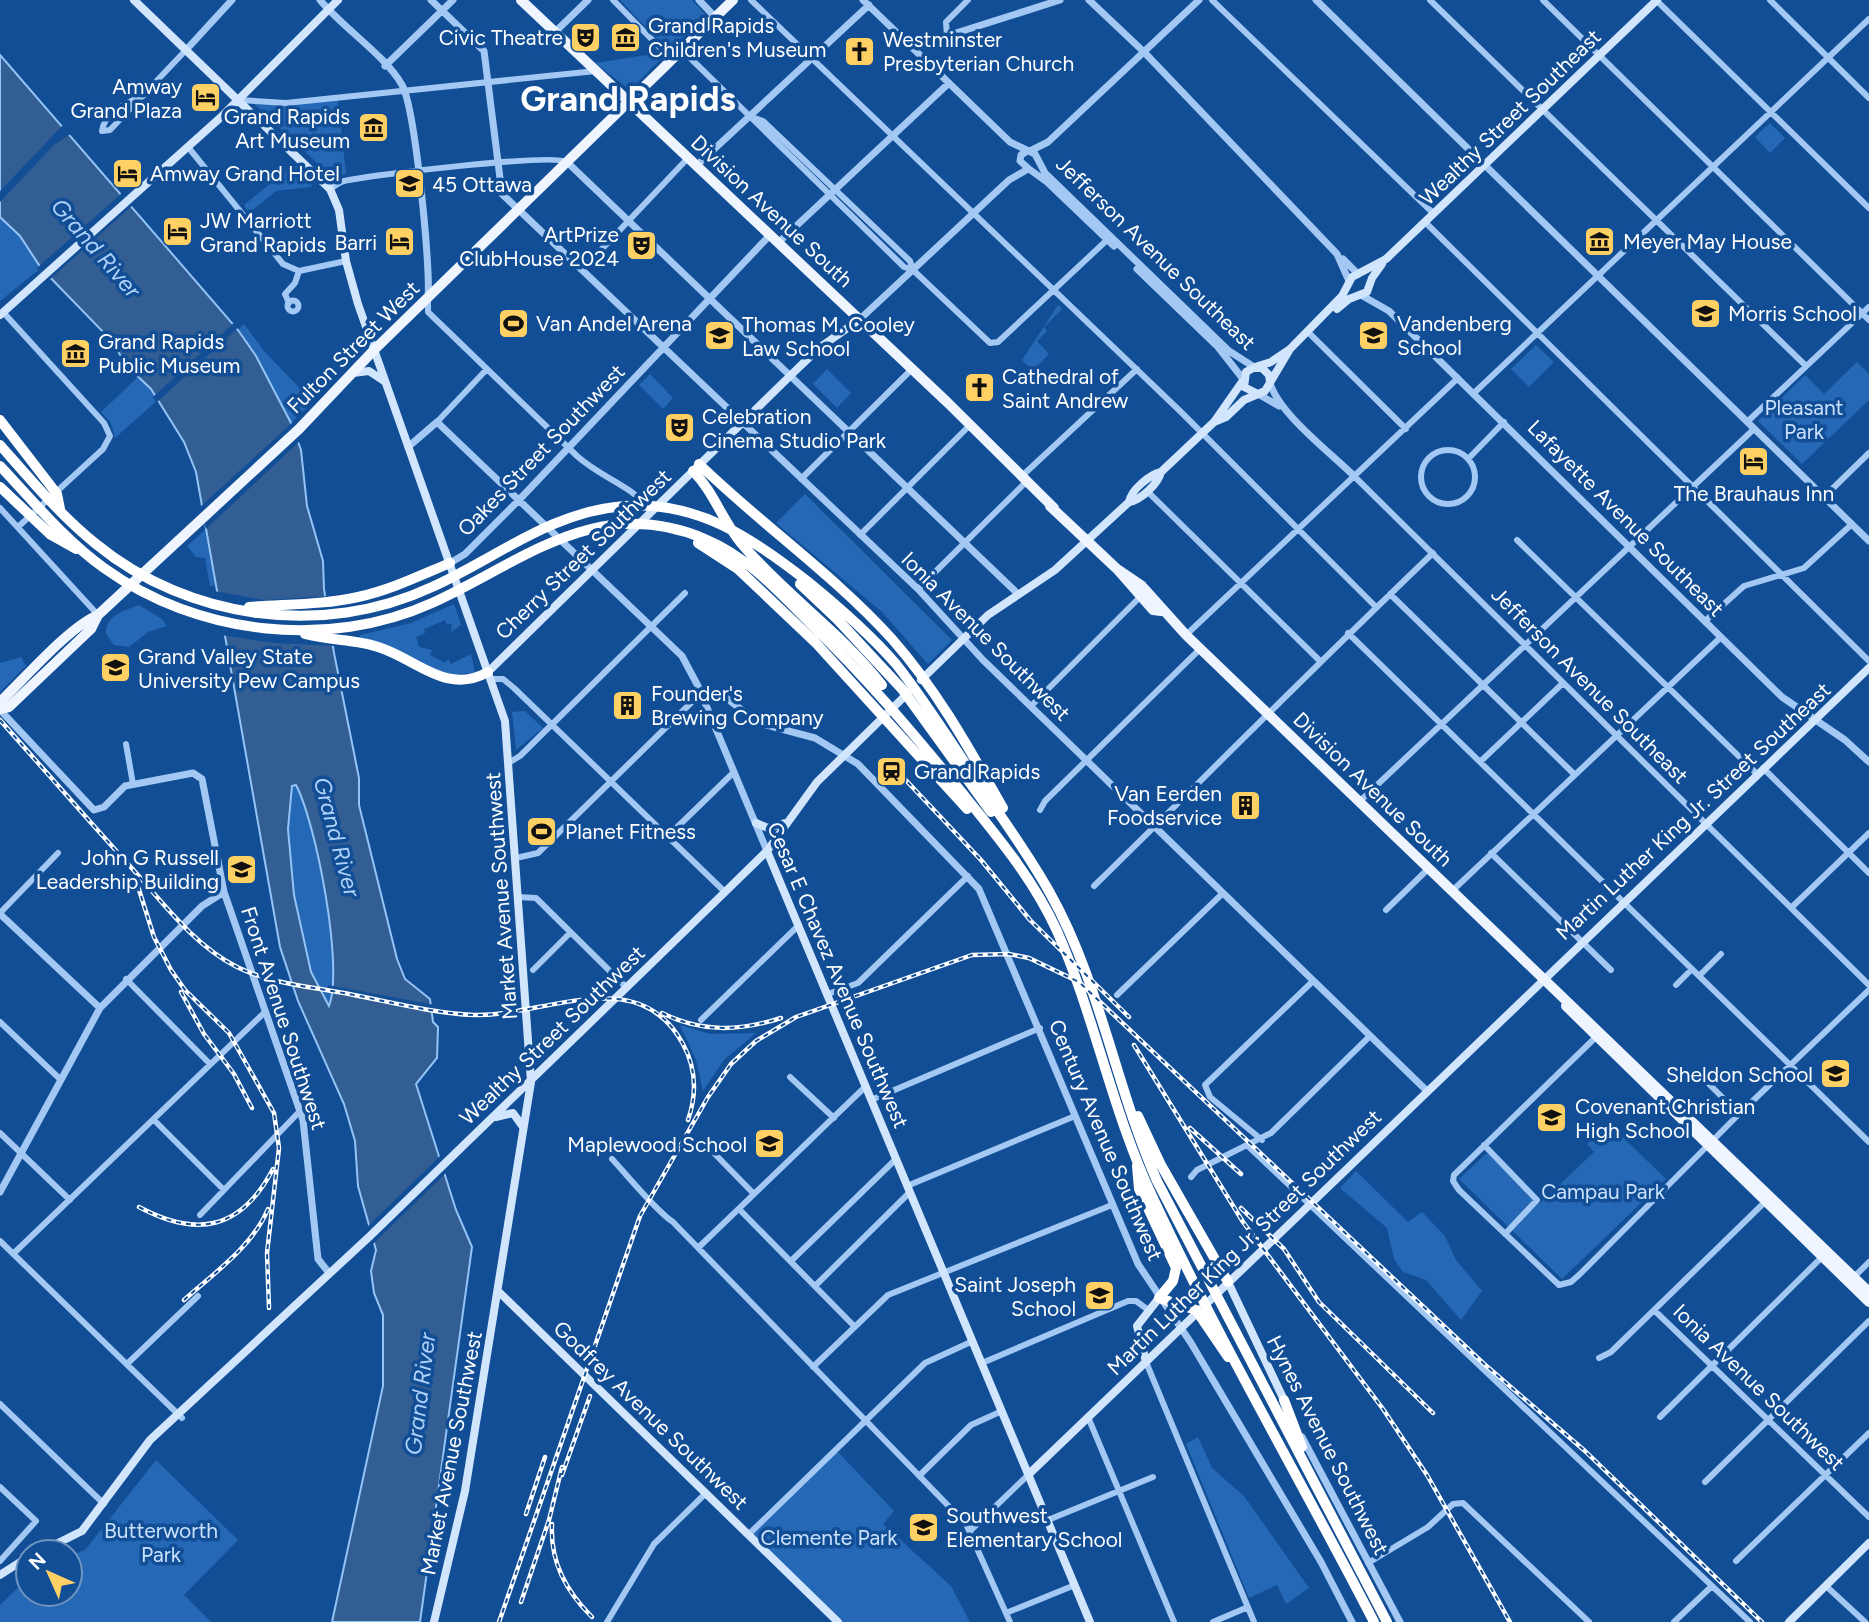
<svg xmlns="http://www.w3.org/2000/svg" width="1869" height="1622" font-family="Figtree,sans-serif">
  <rect width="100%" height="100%" fill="#124e96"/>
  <path fill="#2568b5" d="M620,0h72l15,16 -37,33 -8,-5z
    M660,53l2,5 -32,32 -35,-27z
    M338,100l8,74 -13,4 -79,-74 32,2z
    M1770,123l15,15 -15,15 -15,-16z
    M297,166l16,18 -3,3 -34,4 -27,22 -5,-8 46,-38z
    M0,217l20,19 21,32 -41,33z
    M1058,305l4,4 -18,18 3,4 -10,10 12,13 -16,17 -11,-11z
    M244,324l20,27 49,51 -22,21 -35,-67 -18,-26z
    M1536,345l18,17 -25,25 -18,-18z
    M1857,362l12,12v26l-67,64 -44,-43 47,-46 19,19z
    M827,369l24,24 -14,15 -24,-24z
    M650,374l23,24 -10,11 -24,-24z
    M138,377l21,22 -44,39 -4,-15 -10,-11z
    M805,494l147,146 -24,24 -46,-52 -106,-89z
    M206,529l10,56 -6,1 -5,-28 -9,-1 -9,-11z
    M454,604l7,21 -10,7 1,-9 -5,2 -2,-5 -21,9 1,4 -9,4 3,10 13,3 -2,5 15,8 3,-4 3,5 20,-10 4,19 -28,2 -88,-36 1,-4 51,-12z
    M139,605l23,14 5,7 -19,6 -19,15 -15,-2 -8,-11c-1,-19 18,-23 33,-29z
    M21,657l5,9 -26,26v-29z
    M525,711l18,17 -27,22 -4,-38z
    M297,785c21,50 46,169 33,222l-19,-35 -17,-77 -6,-66 4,-43z
    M680,1025l30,9 46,-1 -32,27 -21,31 -7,-31z
    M1608,1123l58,56 -104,100 -103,-100 28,-26 53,50 54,-51 -7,-8z
    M1356,1171l52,51 14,-10 23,24 11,24 26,31 -21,29 -35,-40 -23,-8 -9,-13 -7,-31 -47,-40z
    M1198,1437l14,31 32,28 65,92 -23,16 -9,-19 -28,13 -63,-154z
    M836,1450l58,61 -11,13 68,62 19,36h-133l-88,-88z
    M156,1460l82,80 -54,55 27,27h-211v-17l28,-27v16h42v-38l15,-6z"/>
  <path fill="#325e93" stroke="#94c3f6" stroke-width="2" fill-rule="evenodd" d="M0,55l238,275 18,26 35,67 10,27 6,56 16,55 1,28 10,64 25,125v27l38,154 8,20 25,20 3,23 5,5 -1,31 -21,26 40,126 16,37 -52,375h-88l51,-236v-71l-9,-22 -3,-22 5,-21 -18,-64 -3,-45 -11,-37 -46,-103 -18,-54 -84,-475 -12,-30 -33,-53 -24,-23 -16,-26 -70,-72 -21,-32 -20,-19zM296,785c20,38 48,182 33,221l-18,-34 -17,-77 -6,-66 4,-43z"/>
  <path fill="#124e96" d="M64,124l8,9 -18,12 -54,57v-11z
    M122,193l11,12 -85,76 -11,-13z
    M236,321l4,5 -84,77 -3,-6z
    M294,421l7,19 -95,89 -7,-21z
    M214,591l51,9 64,-4 8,50 -63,-3 -53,-8z
    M328,985l107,20 2,8 -109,-21z
    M442,1154l6,17 -76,74 -5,-18z"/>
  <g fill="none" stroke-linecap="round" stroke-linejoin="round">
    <path stroke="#a2c8f3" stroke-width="6" d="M613,0l58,59
      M751,0l430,412 195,195
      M1212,0l222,214
      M1430,0l376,366
      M1543,0l326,320
      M1656,0l213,208
      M1770,0l99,98
      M947,36l-1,-14 22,-22
      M681,49l223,218 9,3
      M143,96c-16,6 -39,17 -41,35l8,-1 76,-80
      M239,100l47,3 310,-32
      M749,116l14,5 147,140 3,9 77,73 8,-1 109,-102
      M188,147l95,117 16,7 47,-10
      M330,189c5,-3 9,-7 14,-8 26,-6 210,-28 223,-19
      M1425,222l444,439
      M582,270l106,-112
      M428,300v12l149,144c22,20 50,28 71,50
      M287.5 306a5.5 5.5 0 1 1 11 0a5.5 5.5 0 1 1-11 0Z
      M289,303l-4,-9 10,-11 4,-12
      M3,312l101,111 6,13 -7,13 -85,78
      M1308,332l98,97
      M1474,393l395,-374
      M437,422l50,-53
      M1747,422l122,-115
      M1421 477a27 27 0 1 1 54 0a27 27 0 1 1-54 0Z
      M1468,459l36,-37
      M1023,475l114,-106
      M1355,477l514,508
      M801,479l111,-110
      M1147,491l172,169
      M1824,497l45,-44
      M0,508l98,107
      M860,535l110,-110
      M1517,540l240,234
      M918,589l110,-109
      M1390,594l185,181
      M1705,621l39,-35 60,-18 48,-44
      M1348,633l521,509
      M1186,635l272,-257
      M491,679h12l11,9 211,204
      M1031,706l109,-109
      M126,744l7,40
      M510,762l10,-6 165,-163
      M1480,762l83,-79
      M1763,768l106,105
      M1359,802l395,-373
      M1040,810l5,-9 155,-152
      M667,837l67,-65
      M1491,853l120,117
      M516,858l22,-5 163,-160
      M1094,886c113,-111 224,-223 339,-333
      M1452,891l269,-254
      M518,897l18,1 91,90
      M1791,908l78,-75
      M1386,910l42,-41
      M0,913l58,-60
      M533,970l37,-37
      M1699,976l22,-22
      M126,979l84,85
      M1676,985l16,-16
      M828,994l30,-11 110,-107
      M1117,995l105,-101
      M701,1020l98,-95
      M0,1022l61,58
      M1598,1035l-144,140 -1,6 6,9 100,95 12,-3 9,-8 159,-160 130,-124
      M1701,1076l38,38
      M790,1077l44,41
      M871,1100l169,-72
      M154,1120l70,70
      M0,1133l70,67
      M1262,1140l-52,-43 -5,-12 108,-104
      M1484,1145l53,55 -32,34
      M1248,1146l502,476
      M711,1150l43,44
      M612,1159c16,17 44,52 61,63l293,302 44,98
      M1191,1177l6,-7 74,-37 99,-97
      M907,1186l168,-70
      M739,1209l115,117
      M200,1215l100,-104
      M0,1241l182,177
      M698,1248l167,-161
      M13,1254l251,-241
      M791,1261l105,-102
      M1853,1278l16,-16
      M815,1286l95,-94
      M1655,1311l214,206
      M1599,1358l12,-6 157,-153
      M1146,1362l108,260
      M982,1363l146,-62h8l11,8
      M127,1364l71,-68
      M813,1367l75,-72 224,-90
      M0,1404l104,100
      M1088,1417l86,205
      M1660,1417l163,-161
      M919,1476l52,-51 31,-14
      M1705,1482l164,-161
      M0,1487l36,34 -36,40
      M1048,1520l105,-43
      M971,1530l58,-56
      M749,1534l176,-171 48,-22
      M1736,1561l133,-128
      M1368,1563l60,-36 25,-23 10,-1 126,119
      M1826,1586l39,36
      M1006,1613l69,-28
      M607,1622l47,-78 52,-51
      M1213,1622l35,-15
      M1674,1622l38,-36"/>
    <path stroke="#a2c8f3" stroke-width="7" d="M320,0c23,28 66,56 82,85 13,23 29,183 26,213
      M431,0l53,51 18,143 416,395 65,71 443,430
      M699,0l16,17
      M863,0l147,142 25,12 10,19 184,178 25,16
      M1089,0l55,52 193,202 12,27
      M1316,0l553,541
      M555,32l33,-32
      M912,47l148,-47
      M186,50l46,-50
      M385,66l68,-66
      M1027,151l-6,4 -1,6 9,8
      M1030,151l18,-9 151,-142
      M567,162l450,431
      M696,166l173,-161
      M1029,169l18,13 67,64
      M778,243l171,-160
      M1343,259l15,15
      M1137,269l81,78 25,32
      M1361,295l28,16 393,386 63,43 24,22
      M859,320l150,-140 19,-11
      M1270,383c9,31 61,70 85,94
      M1258,394l21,12
      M408,447l29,-25 245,234 16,30 69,165
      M450,563l15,-9 54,-54 251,-265
      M701,693l16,-2 42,32 56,15 43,26 121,125 159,375 53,79 130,219 31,60
      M0,710l94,100 10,-3 21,-21 68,-13 9,6 22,113 79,228 15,139 11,14
      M0,914l100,94
      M0,1192l100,-184 102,-102 22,-14
      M1302,1437l98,185"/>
    <path stroke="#d1e5fd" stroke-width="8" d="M134,0l196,189 9,21 7,51 12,43 147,417 26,361 -66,409 -31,131
      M1337,309l12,-10 18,-7 5,-14 10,-14
      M0,315l220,-197 118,-118
      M1255,367l16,-5 19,-13 52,-53 10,-19 34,-18 271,-259
      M353,373l16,-2 15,10
      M1258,394l-14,-7 2,-15 7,-4h9l7,7 1,7
      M1214,422l28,-40
      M1129,502c2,-12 20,-27 32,-30
      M488,672l304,-298 27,-26 40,-28
      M921,680l67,-65 67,-45 74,-68c12,-2 29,-18 32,-30l53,-50 12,-5 18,-17 21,-9 25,-42
      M756,823l12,5 17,-5
      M767,851l323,771
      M496,1117l17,-4 10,14
      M1228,1282l56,118
      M499,1292l339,330
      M1146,1362l-9,-36 22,-28
      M1029,1474l840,-806
      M40,1552l42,-21 68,-91 220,-204 355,-344 42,-41 50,-69 93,-91
      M0,1575l28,-18
      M1789,1622l80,-79"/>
    <path stroke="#eef5ff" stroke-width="10" d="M521,0l426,402 107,106
      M1050,506l67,63 36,41 8,1
      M1117,569l25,17 44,49 683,657
      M0,707l2,-7c24,-23 67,-73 96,-85
      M0,709l9,-2 82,-78 7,-14 201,-186 75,-79 359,-350
      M1566,1006l303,296"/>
    <path stroke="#fff" stroke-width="10" d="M0,420l57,74 3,15
      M0,445c30,34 61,71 96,99 93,76 227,94 336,43 64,-29 120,-76 193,-81 73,-5 127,32 182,75 32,26 62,52 89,83 30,38 56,80 83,120 24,36 50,71 71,109 50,89 66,195 107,288l230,441
      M699,464c63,61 135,111 193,175 45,51 78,111 111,169
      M0,466c33,35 65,74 104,102 93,67 224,82 328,35 92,-42 165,-110 273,-64 43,18 73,52 105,84 56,54 104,111 153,171 35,43 71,86 94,137 38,86 55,180 95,265 67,145 149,284 222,426
      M693,471c21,21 29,49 48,72 43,51 100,89 141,142
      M0,487l51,48 25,14
      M698,543l40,26 77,73 152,167
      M800,584l37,35 65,70 89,123
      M249,607c37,-3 73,-2 109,-10 32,-7 61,-21 92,-34
      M305,634c25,7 52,5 76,14 38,13 66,47 107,24
      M1138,1116l23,49 67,117
      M1137,1166l2,23 37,79 -3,13 -14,17 37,12 32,47
      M1284,1400l18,47"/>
    <defs>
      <path id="rail" d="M0,720c46,52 91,103 137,154 30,34 59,72 100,93 34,17 76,20 112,27 42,8 83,19 125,21 70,2 164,-54 209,29 13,24 14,50 5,76
        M901,775l80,85 49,60 99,97
        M135,877l19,60 17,33 14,20 44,43 45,80 5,35 -12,105 2,55
        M181,992l23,42 30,40 18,34
        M662,1013c40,20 78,18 119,5
        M1134,1045l109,177 140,187 44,66 83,147
        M1190,1128l51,46
        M139,1207c58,31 102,23 134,-38
        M1241,1208l43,41 35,53 114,111
        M184,1300c29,-26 69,-54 84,-91
        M562,1475l28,-79
        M526,1514l19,-57
        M552,1524c-2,38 14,67 40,93
        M521,1602l28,-82 13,-53
        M499,1622l141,-406 68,-119 23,-33 25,-23 40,-24 176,-62 37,-1 20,4 50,24 404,381 102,88 177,171"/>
    </defs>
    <use href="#rail" stroke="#fff" stroke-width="4.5"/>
    <use href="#rail" stroke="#124e96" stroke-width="2" stroke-dasharray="5" stroke-linecap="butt"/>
  </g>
  <defs>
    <symbol id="theatre-square" viewBox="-11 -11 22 22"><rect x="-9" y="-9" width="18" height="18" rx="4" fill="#ffd064" stroke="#124e96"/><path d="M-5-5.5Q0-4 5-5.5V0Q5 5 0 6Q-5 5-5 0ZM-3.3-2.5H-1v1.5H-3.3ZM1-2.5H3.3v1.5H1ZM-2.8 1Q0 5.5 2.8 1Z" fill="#111"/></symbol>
    <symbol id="museum-square" viewBox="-11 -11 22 22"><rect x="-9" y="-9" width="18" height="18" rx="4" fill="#ffd064" stroke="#124e96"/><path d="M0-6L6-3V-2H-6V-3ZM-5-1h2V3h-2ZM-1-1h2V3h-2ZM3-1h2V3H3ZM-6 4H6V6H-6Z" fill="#111"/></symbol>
    <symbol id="church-square" viewBox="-11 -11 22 22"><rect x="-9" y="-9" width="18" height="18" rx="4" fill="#ffd064" stroke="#124e96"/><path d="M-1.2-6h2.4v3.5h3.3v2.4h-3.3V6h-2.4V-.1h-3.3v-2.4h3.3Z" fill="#111"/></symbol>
    <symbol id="hotel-square" viewBox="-11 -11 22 22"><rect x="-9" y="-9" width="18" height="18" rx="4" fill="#ffd064" stroke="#124e96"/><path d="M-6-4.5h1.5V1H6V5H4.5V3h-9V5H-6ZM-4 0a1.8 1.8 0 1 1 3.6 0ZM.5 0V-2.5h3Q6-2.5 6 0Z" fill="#111"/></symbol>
    <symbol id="university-square" viewBox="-11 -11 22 22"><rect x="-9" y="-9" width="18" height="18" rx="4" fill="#ffd064" stroke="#124e96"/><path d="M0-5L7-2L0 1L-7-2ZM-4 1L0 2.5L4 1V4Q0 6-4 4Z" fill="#111"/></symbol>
    <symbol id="school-square" viewBox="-11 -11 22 22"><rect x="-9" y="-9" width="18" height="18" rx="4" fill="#ffd064" stroke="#124e96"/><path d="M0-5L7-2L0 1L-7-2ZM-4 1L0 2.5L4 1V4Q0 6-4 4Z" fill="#111"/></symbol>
    <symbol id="stadium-square" viewBox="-11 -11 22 22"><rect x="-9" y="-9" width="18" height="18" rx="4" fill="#ffd064" stroke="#124e96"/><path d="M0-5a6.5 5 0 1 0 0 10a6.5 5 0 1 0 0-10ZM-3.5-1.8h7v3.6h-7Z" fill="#111"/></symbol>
    <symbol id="building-square" viewBox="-11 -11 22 22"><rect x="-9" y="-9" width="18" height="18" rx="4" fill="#ffd064" stroke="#124e96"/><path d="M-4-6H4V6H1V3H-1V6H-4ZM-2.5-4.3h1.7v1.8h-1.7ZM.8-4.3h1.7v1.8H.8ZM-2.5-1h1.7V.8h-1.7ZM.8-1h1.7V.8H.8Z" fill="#111"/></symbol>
    <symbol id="station-square" viewBox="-11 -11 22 22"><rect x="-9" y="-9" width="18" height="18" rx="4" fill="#ffd064" stroke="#124e96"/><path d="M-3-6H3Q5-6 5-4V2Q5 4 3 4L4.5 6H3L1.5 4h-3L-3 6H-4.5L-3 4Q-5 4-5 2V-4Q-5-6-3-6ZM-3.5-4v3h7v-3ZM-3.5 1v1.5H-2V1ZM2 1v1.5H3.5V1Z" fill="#111"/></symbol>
  </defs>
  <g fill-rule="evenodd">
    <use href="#theatre-square" x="568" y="20" width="35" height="35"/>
    <use href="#museum-square" x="608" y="20" width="35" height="35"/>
    <use href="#church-square" x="842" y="34" width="35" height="35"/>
    <use href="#hotel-square" x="188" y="80" width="35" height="35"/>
    <use href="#museum-square" x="356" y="110" width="35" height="35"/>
    <use href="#hotel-square" x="110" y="156" width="35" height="35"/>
    <use href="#university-square" x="392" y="166" width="35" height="35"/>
    <use href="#hotel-square" x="160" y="214" width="35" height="35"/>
    <use href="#museum-square" x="1582" y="224" width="35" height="35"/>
    <use href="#hotel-square" x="382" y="224" width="35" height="35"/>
    <use href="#theatre-square" x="624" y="228" width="35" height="35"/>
    <use href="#school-square" x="1688" y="296" width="35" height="35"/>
    <use href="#stadium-square" x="496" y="306" width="35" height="35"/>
    <use href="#school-square" x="1356" y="318" width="35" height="35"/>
    <use href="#university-square" x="702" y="318" width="35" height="35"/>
    <use href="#museum-square" x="58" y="336" width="35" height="35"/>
    <use href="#church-square" x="962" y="370" width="35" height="35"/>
    <use href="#theatre-square" x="662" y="410" width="35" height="35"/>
    <use href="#hotel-square" x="1736" y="444" width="35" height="35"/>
    <use href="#university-square" x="98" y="650" width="35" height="35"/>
    <use href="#building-square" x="610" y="688" width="35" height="35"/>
    <use href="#station-square" x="874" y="754" width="35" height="35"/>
    <use href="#building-square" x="1228" y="788" width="35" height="35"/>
    <use href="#stadium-square" x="524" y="814" width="35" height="35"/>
    <use href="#university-square" x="224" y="852" width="35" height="35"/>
    <use href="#school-square" x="1818" y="1056" width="35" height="35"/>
    <use href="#school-square" x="1534" y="1100" width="35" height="35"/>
    <use href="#school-square" x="752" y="1126" width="35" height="35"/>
    <use href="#school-square" x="1082" y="1278" width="35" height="35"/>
    <use href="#school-square" x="906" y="1510" width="35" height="35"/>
  </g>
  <g text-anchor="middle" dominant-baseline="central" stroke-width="7" stroke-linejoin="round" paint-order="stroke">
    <g font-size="21" fill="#fff" stroke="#124e96" text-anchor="start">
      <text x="648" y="25">Grand Rapids<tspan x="648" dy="24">Children's Museum</tspan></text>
      <text x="563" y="37" text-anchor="end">Civic Theatre</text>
      <text x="883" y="39">Westminster<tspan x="883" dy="24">Presbyterian Church</tspan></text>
      <text x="182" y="86" text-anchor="end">Amway<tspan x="182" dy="24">Grand Plaza</tspan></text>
      <text x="350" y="116" text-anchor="end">Grand Rapids<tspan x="350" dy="24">Art Museum</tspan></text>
      <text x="150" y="173">Amway Grand Hotel</text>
      <text x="432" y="184">45 Ottawa</text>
      <text x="200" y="220">JW Marriott<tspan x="200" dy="24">Grand Rapids</tspan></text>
      <text x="619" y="234" text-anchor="end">ArtPrize<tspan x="619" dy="24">ClubHouse 2024</tspan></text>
      <text x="1623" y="241">Meyer May House</text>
      <text x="377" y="242" text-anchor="end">Barri</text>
      <text x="1728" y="313">Morris School</text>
      <text x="536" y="323">Van Andel Arena</text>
      <text x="1397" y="323">Vandenberg<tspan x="1397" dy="24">School</tspan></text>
      <text x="742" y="324">Thomas M. Cooley<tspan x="742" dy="24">Law School</tspan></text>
      <text x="98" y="341">Grand Rapids<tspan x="98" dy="24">Public Museum</tspan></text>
      <text x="1002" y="376">Cathedral of<tspan x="1002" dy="24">Saint Andrew</tspan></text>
      <text x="702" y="416">Celebration<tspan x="702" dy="24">Cinema Studio Park</tspan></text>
      <text x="1754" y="493" text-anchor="middle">The Brauhaus Inn</text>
      <text x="138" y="656">Grand Valley State<tspan x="138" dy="24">University Pew Campus</tspan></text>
      <text x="651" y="693">Founder's<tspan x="651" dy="24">Brewing Company</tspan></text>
      <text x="914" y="771">Grand Rapids</text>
      <text x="1222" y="793" text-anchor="end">Van Eerden<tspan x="1222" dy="24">Foodservice</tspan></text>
      <text x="565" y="831">Planet Fitness</text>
      <text x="219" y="857" text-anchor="end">John G Russell<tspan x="219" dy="24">Leadership Building</tspan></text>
      <text x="1813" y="1074" text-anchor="end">Sheldon School</text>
      <text x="1575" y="1106">Covenant Christian<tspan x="1575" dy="24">High School</tspan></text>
      <text x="747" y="1144" text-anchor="end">Maplewood School</text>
      <text x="1076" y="1284" text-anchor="end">Saint Joseph<tspan x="1076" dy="24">School</tspan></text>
      <text x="946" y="1515">Southwest<tspan x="946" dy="24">Elementary School</tspan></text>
    </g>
    <g font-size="21" fill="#fff" stroke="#124e96">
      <text transform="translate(1510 117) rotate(-44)">Wealthy Street Southeast</text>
      <text transform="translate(772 211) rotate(43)">Division Avenue South</text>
      <text transform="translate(1156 253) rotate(44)">Jefferson Avenue Southeast</text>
      <text transform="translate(353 347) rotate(-45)">Fulton Street West</text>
      <text transform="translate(541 450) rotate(-46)">Oakes Street Southwest</text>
      <text transform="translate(1626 518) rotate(45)">Lafayette Avenue Southeast</text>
      <text transform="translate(583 554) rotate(-44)">Cherry Street Southwest</text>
      <text transform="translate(986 636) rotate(45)">Ionia Avenue Southwest</text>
      <text transform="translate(1590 685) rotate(45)">Jefferson Avenue Southeast</text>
      <text transform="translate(1373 789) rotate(44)">Division Avenue South</text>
      <text transform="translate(1693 811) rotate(-43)">Martin Luther King Jr. Street Southeast</text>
      <text transform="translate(501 896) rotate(-94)">Market Avenue Southwest</text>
      <text transform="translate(838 975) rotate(67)">Cesar E Chavez Avenue Southwest</text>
      <text transform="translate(284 1018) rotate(72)">Front Avenue Southwest</text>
      <text transform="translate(552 1035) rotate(-44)">Wealthy Street Southwest</text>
      <text transform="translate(1106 1140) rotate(67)">Century Avenue Southwest</text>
      <text transform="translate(1244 1242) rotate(-44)">Martin Luther King Jr. Street Southwest</text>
      <text transform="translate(1759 1387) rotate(44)">Ionia Avenue Southwest</text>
      <text transform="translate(651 1415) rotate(44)">Godfrey Avenue Southwest</text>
      <text transform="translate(1328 1445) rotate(63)">Hynes Avenue Southwest</text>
      <text transform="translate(451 1453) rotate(-79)">Market Avenue Southwest</text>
    </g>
    <g font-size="21" fill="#cae2fd" stroke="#124e96">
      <text x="1804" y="407">Pleasant<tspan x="1804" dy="24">Park</tspan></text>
      <text x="1603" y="1191">Campau Park</text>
      <text x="161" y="1530">Butterworth<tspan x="161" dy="24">Park</tspan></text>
      <text x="829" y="1537">Clemente Park</text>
    </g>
    <g font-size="23" font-style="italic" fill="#aed2fa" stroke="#124e96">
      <text transform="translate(96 248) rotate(49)">Grand River</text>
      <text transform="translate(337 837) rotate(75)">Grand River</text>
      <text transform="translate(420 1394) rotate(-83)">Grand River</text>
    </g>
    <g font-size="35" font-weight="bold" fill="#fff" stroke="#124e96">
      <text x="628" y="99">Grand Rapids</text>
    </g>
  </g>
  <g transform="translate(49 1573) rotate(315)"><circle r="33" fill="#124e96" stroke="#7195c0" stroke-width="2"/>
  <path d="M0-5L12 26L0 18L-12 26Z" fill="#ffd064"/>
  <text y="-10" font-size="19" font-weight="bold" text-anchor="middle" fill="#ffffff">N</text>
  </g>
</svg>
